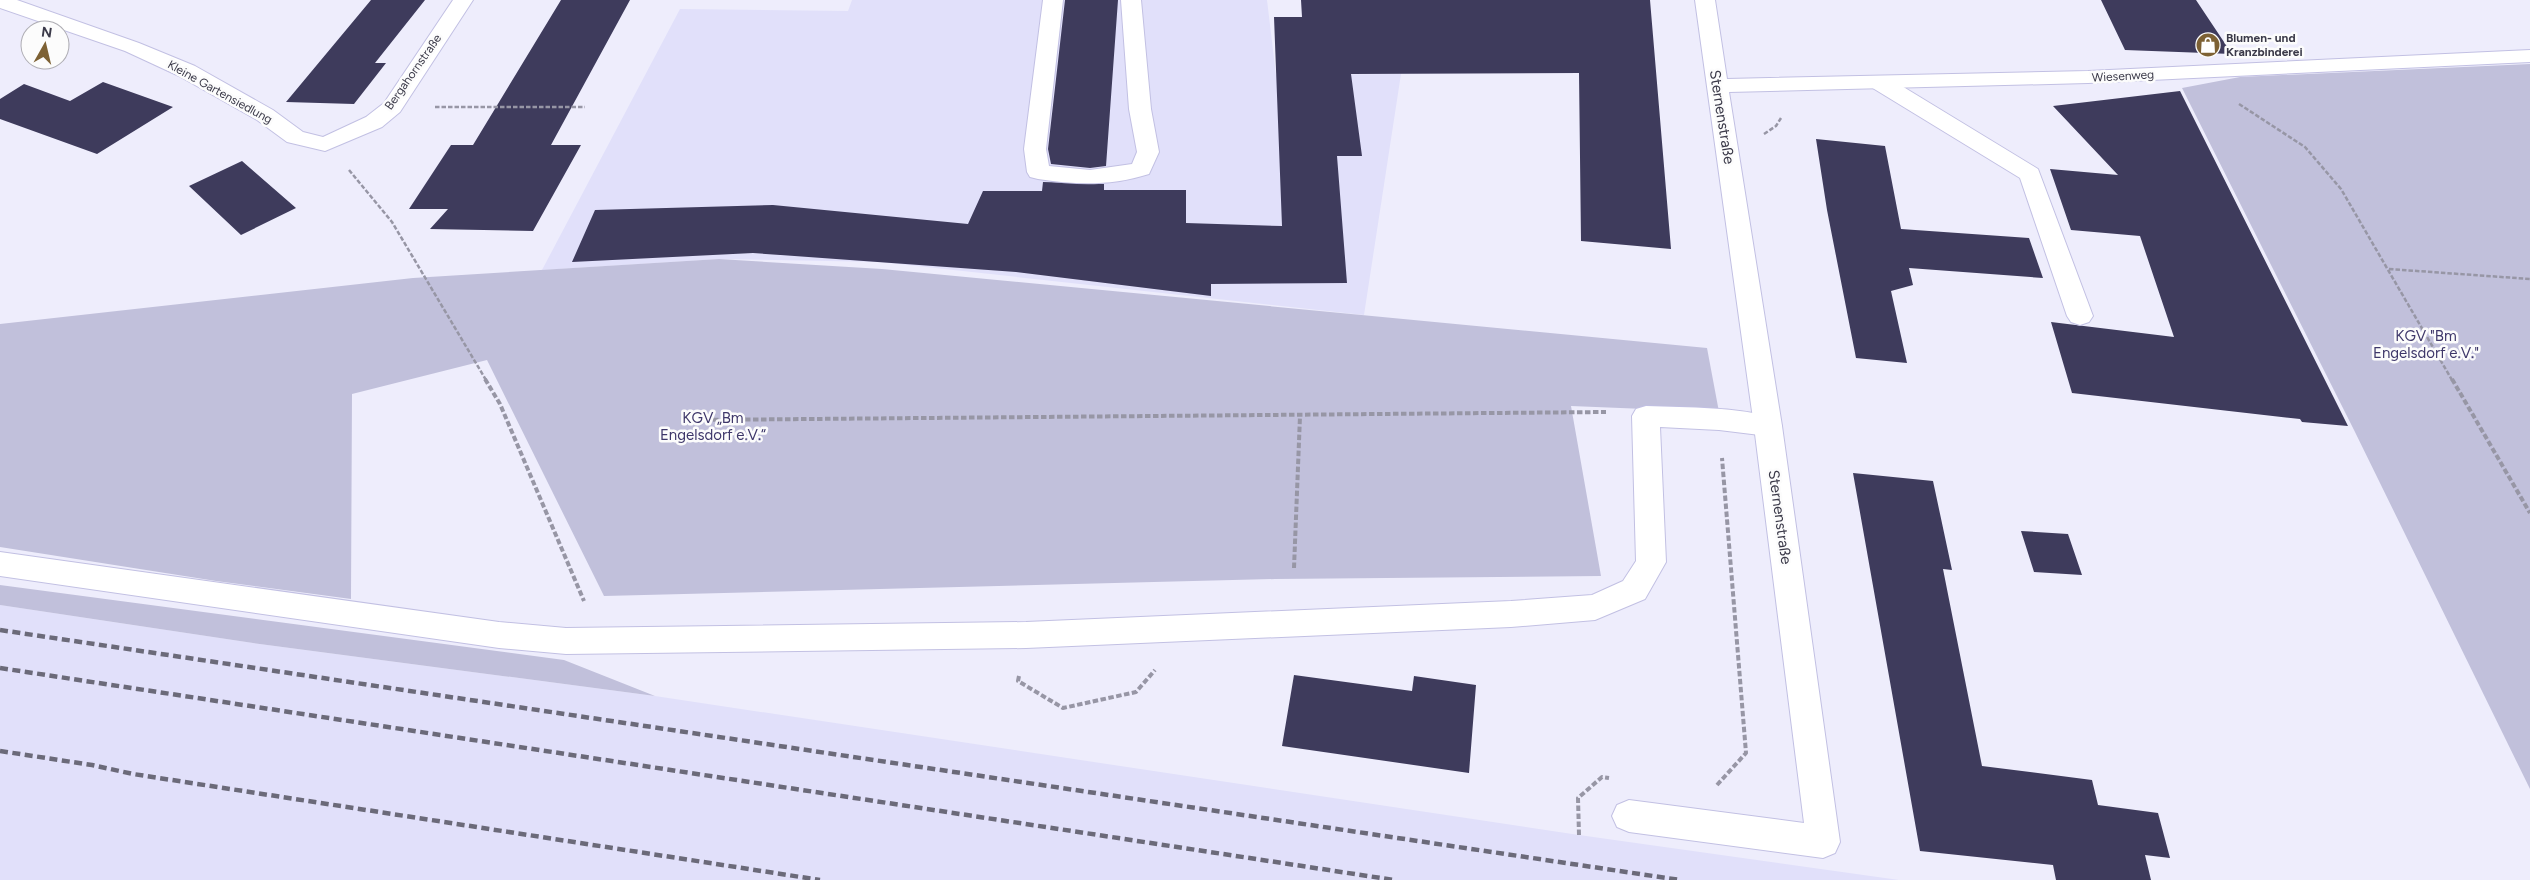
<svg xmlns="http://www.w3.org/2000/svg" width="2530" height="880" font-family="Figtree,sans-serif">
  <rect width="100%" height="100%" fill="#eeedfc"/>
  <path fill="#e1e0fa" d="M852,0h415l9,75 125,-1 -37,241 -484,-53 -161,-3 -177,11 138,-261 168,2z
    M0,605l253,38 402,53 924,139 320,45h-1899z"/>
  <path fill="#c1c0db" d="M2530,64v725l-176,-359 -172,-342 58,-11z
    M719,259l163,10 825,79 12,64 -148,-6 30,170 -326,3 -671,17 -117,-236 -135,34 -1,205 -135,-18 -216,-34v-223l413,-46z
    M0,585l564,75 91,36 -402,-53 -253,-38z"/>
  <path fill="#3e3b5c" d="M371,0h54l-50,63h11l-32,41 -68,-2z
    M561,0h69l-79,145h30l-48,86 -103,-2 18,-20h-39l42,-64h22z
    M1065,0h53l-12,166 -16,2 -39,-4 -3,-15z
    M1301,0h349l21,249 -90,-8 -2,-168 -228,1 11,82h-25l10,127 -136,1v12l-195,-24 -263,-19 -181,9 23,-52 178,-5 195,19 15,-33h59l1,-9 61,2v6h82v33l96,3 -8,-209h28z
    M2101,0h95l36,54 -107,-4z
    M103,82l70,25 -76,47 -97,-35v-20l24,-15 46,17z
    M2180,91l168,335 -46,-4 -2,-3 -228,-26 -21,-71 123,15 -34,-101 -69,-6 -21,-61 68,6 -65,-69z
    M1816,139l69,7 16,83 128,9 14,40 -134,-10 4,17 -22,6 16,72 -51,-5 -29,-148z
    M242,161l54,47 -55,27 -52,-49z
    M1853,473l80,8 19,89 -9,-1 39,197 110,14 6,25 60,8 12,45 -25,-3 6,25h-95l-3,-15 -133,-14z
    M2021,531l47,3 14,41 -48,-3z
    M1294,675l118,16 2,-15 62,9 -7,88 -187,-27z"/>
  <g fill="none" stroke-linecap="round" stroke-linejoin="round">
    <defs>
      <path id="lane" d="M1043,0h20l-17,149 3,17 41,4 42,-6 5,-12 -8,-43 -8,-109h20l10,109 8,43 -10,22c-38,12 -72,11 -111,5l-8,-2 -3,-5 -3,-23z
        M1879,76l8,1 151,92 55,147 -4,6 -9,3 -9,-3 -4,-6 -47,-138 -149,-91 -3,-5 3,-5z
        M1646,406c43,2 91,0 132,13l4,7 -4,7 -10,3 -49,-6 -59,-3 6,135 -21,37 -50,21 -84,7 -485,21 -460,6 -67,-6 -499,-72v-24l499,70 67,6 460,-6 485,-21 81,-6 31,-14 13,-20 -4,-145 4,-7z"/>
      <path id="street" d="M0,0h17l122,43 56,23 78,44 30,22 20,5 43,-20 18,-14 69,-103h20l-73,112 -18,15 -57,24 -38,-9 -30,-22 -78,-44 -54,-25 -125,-43z
        M1695,0h20l12,79 361,-8 442,-21v12l-442,21 -359,9 53,334 58,416 -5,11 -12,5 -194,-26 -12,-5 -5,-11 5,-11 12,-5 175,23 -50,-397z"/>
    </defs>
    <use href="#lane" stroke="#c2c0e3" stroke-width="2"/>
    <use href="#street" stroke="#c2c0e3" stroke-width="2"/>
    <path stroke="#9796a5" stroke-width="2.5" stroke-dasharray="4.5 2" stroke-linecap="butt" d="M2239,104l66,43 36,42 111,191
      M435,107h150
      M1764,134l12,-8 5,-8
      M349,170l43,52 94,158
      M2389,269l141,10"/>
    <path stroke="#9796a5" stroke-width="4" stroke-dasharray="5.5 2.5" stroke-linecap="butt" d="M485,379l15,25 84,197
      M2452,379l78,134
      M697,420l909,-8
      M1294,568l6,-152
      M1019,676l-1,5 45,27 73,-16 19,-22
      M1717,785l29,-32 -24,-295
      M1579,835l-1,-37 24,-21 7,1"/>
    <use href="#lane" fill="#fff" fill-rule="evenodd"/>
    <use href="#street" fill="#fff" fill-rule="evenodd"/>
    <path stroke="#6b6a79" stroke-width="4.5" stroke-dasharray="8 4.5" stroke-linecap="butt" d="M0,630l1680,250
      M0,668l1394,212
      M0,751l92,14 41,9 687,106"/>
  </g>
  <defs>
    <symbol id="shop-disc" viewBox="-11 -11 22 22"><circle r="9.5" fill="#7d6134" stroke="#fcfcfc"/><path d="M-5-2.5h2.3a2.7 3.5 0 0 1 5.4 0H5L5.5 6h-11ZM-1.5-2.5h3a1.5 2.3 0 0 0-3 0Z" fill="#fff"/></symbol>
  </defs>
  <g fill-rule="evenodd">
    <use href="#shop-disc" x="2194" y="31" width="28" height="28"/>
  </g>
  <g text-anchor="middle" dominant-baseline="central" stroke-width="5" stroke-linejoin="round" paint-order="stroke">
    <g font-size="12" font-weight="bold" fill="#3b3a49" stroke="#fcfcfc" text-anchor="start">
      <text x="2226" y="38">Blumen- und<tspan x="2226" dy="14">Kranzbinderei</tspan></text>
    </g>
    <g font-size="12" fill="#3b3a49" stroke="#fcfcfc">
      <text transform="translate(413 72) rotate(-55)">Bergahornstraße</text>
      <text transform="translate(2123 76) rotate(-3)">Wiesenweg</text>
      <text transform="translate(220 92) rotate(29)">Kleine Gartensiedlung</text>
    </g>
    <g font-size="15" fill="#3b3a49" stroke="#fcfcfc">
      <text transform="translate(1722 117) rotate(81)">Sternenstraße</text>
      <text transform="translate(1780 517) rotate(82)">Sternenstraße</text>
    </g>
    <g font-size="15" fill="#3e376a" stroke="#fcfcfc">
      <text x="2426" y="336">KGV "Bm<tspan x="2426" dy="17">Engelsdorf e.V."</tspan></text>
      <text x="713" y="418">KGV „Bm<tspan x="713" dy="17">Engelsdorf e.V.“</tspan></text>
    </g>
  </g>
  <g transform="translate(45 45) rotate(8)"><circle r="24" fill="#fcfcfc" stroke="#afaeb4"/>
  <path d="M0-4L9 19L0 12L-9 19Z" fill="#7d6134"/>
  <text y="-8" font-size="14" font-weight="bold" text-anchor="middle" fill="#3b3a49">N</text>
  </g>
</svg>
